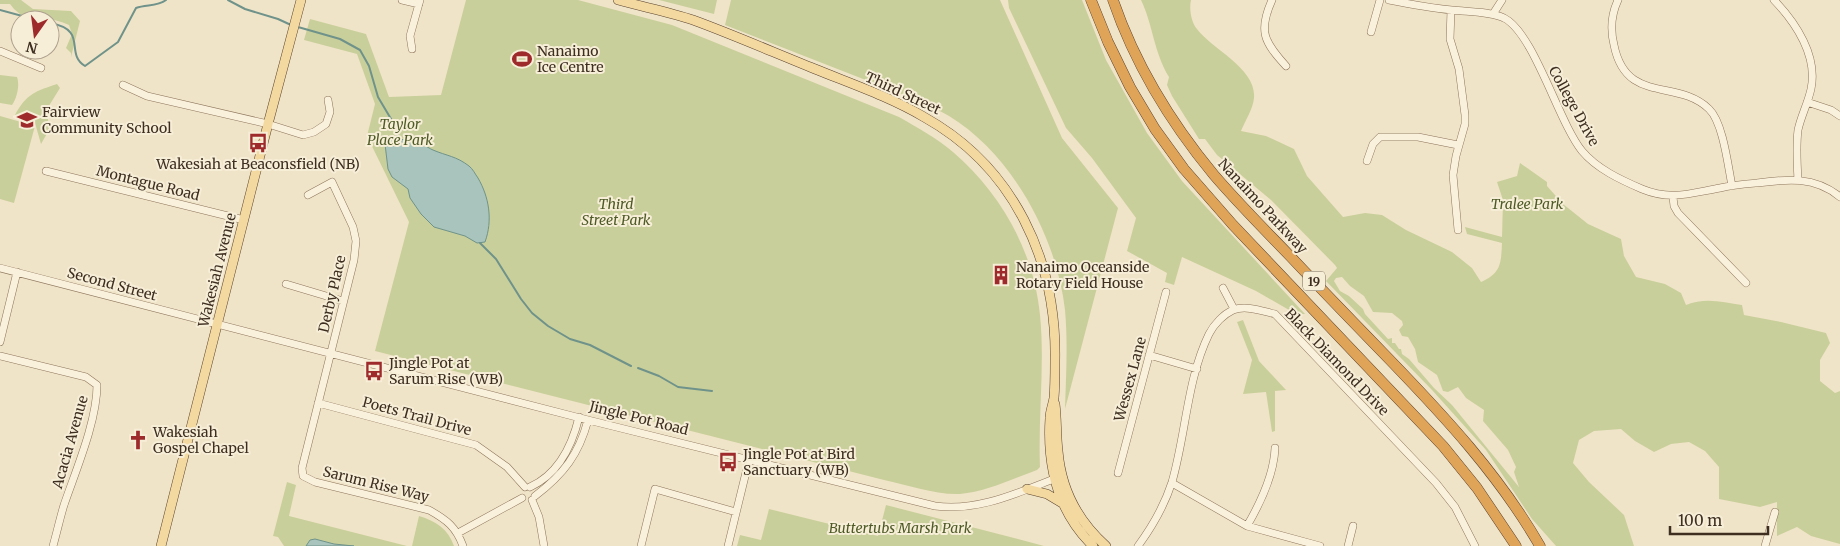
<svg xmlns="http://www.w3.org/2000/svg" width="1840" height="546" font-family="Merriweather,serif">
  <rect width="100%" height="100%" fill="#f0e4c8"/>
  <path fill="#c9cf9b" fill-rule="evenodd" d="M0,0h21l12,9 38,2 9,10 -9,36v-4l-5,-5 6,-14 -3,-9c-13,-6 -27,-8 -42,-5l-13,-11 -4,-5h-10z
    M466,0h112l94,25 227,92c19,11 38,21 54,35 48,41 81,100 87,163 5,50 -2,101 0,152l-3,3c-25,9 -51,22 -77,24 -25,1 -52,-9 -76,-14l-509,-129 34,-129 -42,-86 8,-32 -18,-50 -53,-14 6,-21 56,15 23,63 52,-2z
    M659,0h58l-3,14z
    M731,0h269l62,138 56,70 -53,201c1,-33 3,-66 0,-99 -8,-72 -53,-156 -116,-194 -8,-5 -18,-9 -27,-14l-197,-77z
    M1008,0h74l24,60 41,73 35,48 123,133h-9l-40,-23 -74,-34 -8,28 -9,-3 2,-9 -40,-22 9,-33 -44,-60 -26,-30 -57,-120z
    M1141,0h50c-2,8 0,22 6,29 15,20 60,40 57,69 -1,11 -9,23 -13,33l25,5 28,13 13,27 36,41 22,-4 17,2 24,15 46,22 20,16 9,14c20,-9 20,-18 21,-39l-35,-9 -2,-7 37,10 1,-37 -6,-18 20,-6 3,-13 27,19v4l16,18 25,20 33,15 3,17 12,21 29,7 16,9 5,12c19,-8 37,-3 56,0l2,10 37,7 45,11 4,10 -10,17v21l15,12 5,-2v153l-29,-8 -14,-9 -20,9v-34l-17,5 -41,-8v-32l-14,-16 -16,-9 -18,2 -17,8 -19,-11 -14,-12 -27,2 -15,9 -6,23 16,19 35,33 10,31h-78l-24,-27 -46,-69 -54,-60 -106,-109 11,-13 -2,-3 -64,-65 -54,-45 -12,-16h-6l-27,-43 -5,-11 2,-8c-15,-24 -16,-52 -28,-77zM1342,277l8,9 14,10 9,16 19,1 10,8 1,4 -4,5 3,6 6,1 7,12 3,13 19,13 6,16 5,1 10,-5 8,11 18,12 -1,11 25,29 8,17 -2,5 5,15 -67,-82 -18,-17 -25,-29 -7,-5 -1,-5h-2l-4,-6h-3v-5l-4,1 -23,-25 -2,-5 -14,-13 -9,-5 -6,-10 2,-3z
    M0,75l17,2c3,8 0,21 -5,28l-12,-2z
    M57,84l3,4 -13,21 2,21 -8,14 -6,-21 -20,-8c11,-21 21,-24 42,-31z
    M0,116l35,10 -21,77 -14,-4z
    M1243,320l16,41 27,29 -11,1v40l-3,1 -6,-40 -23,2 9,-34 -15,-38z
    M287,482l9,3 -7,31 118,30h-123l-6,-9 -5,-1z
    M886,505l147,38 11,3h-307l3,-11 21,5 8,-31 109,27z
    M419,516c17,5 29,13 35,30h-42z"/>
  <path fill="#a9c4bc" stroke="#6f938a" d="M389,139c7,1 16,0 23,1 8,1 14,7 21,10 14,6 23,6 36,16 4,3 6,8 9,12 11,19 15,42 7,64l-8,1 -12,-7 -31,-9 -13,-13 -11,-16 -2,-9 -16,-12 -4,-8 -3,-25z
    M315,539l19,5 20,2h-48l4,-6z"/>
  <g fill="none" stroke-linecap="round" stroke-linejoin="round">
    <path stroke="#6f938a" stroke-width="2" d="M228,0l17,9 33,10 13,6
      M0,10l37,10
      M50,23c39,7 14,30 35,43l33,-24 18,-34c10,-4 21,-1 30,-8
      M298,27l42,12 20,11 9,16 9,31 16,27 5,16
      M480,243l16,16 25,40 11,14 16,13 22,13 20,6 41,21
      M638,368l21,8 19,11 34,4"/>
    <defs>
      <path id="minor" d="M402,0l17,4
        M1272,0c-14,31 -8,42 14,66
        M1389,0c20,4 42,8 63,10 17,2 36,1 52,8 30,15 54,103 78,133 15,18 39,29 60,38 29,12 49,4 78,-1 12,-3 25,-4 37,-5 30,-4 58,-7 83,14
        M1618,0c-7,15 -8,29 -4,45 12,60 63,33 95,64 14,13 19,57 23,77
        M1774,0c22,23 44,56 37,89 -3,14 -10,27 -13,41 -2,16 -1,33 0,50
        M1451,10l-1,29 9,30 6,46v9l-9,32 -3,19 5,55
        M1493,14l9,-14
        M1371,32l9,-32
        M412,49l-2,-13 10,-36
        M0,51l41,17
        M123,85l24,11 121,28 35,11 11,-3 12,-8 4,-12 -2,-12
        M1807,102l24,8 9,6
        M1367,161l6,-17 7,-7h38l40,8
        M46,171l198,49
        M308,195l24,-13 21,45 3,14 -2,19 -52,208 1,8 12,6 114,28c18,10 27,17 34,36
        M1673,197l1,9 4,7 68,70
        M0,268l588,152 347,86c44,6 84,-14 124,-29
        M286,284l57,17
        M1223,288l11,21
        M0,342l17,-70
        M1149,355l48,14
        M0,356l86,21 11,8c0,36 -21,85 -33,120 -4,13 -7,27 -11,41
        M318,403l158,42 31,22 18,20
        M1118,473l48,-181
        M1172,483l75,43 73,20
        M530,487c29,-13 42,-41 49,-70
        M535,496c29,-22 44,-42 53,-76
        M532,500l7,17 5,29
        M1247,526c14,-24 27,-51 28,-78
        M458,533l64,-35
        M641,546l14,-57 81,23
        M728,546l21,-86
        M1138,546c14,-19 27,-42 34,-64 14,-48 15,-103 37,-148 5,-10 15,-20 24,-24 13,-5 29,1 42,4l161,169 19,24 20,39
        M1348,546l5,-20
        M1765,546l10,-34"/>
      <path id="major" d="M618,0c25,7 51,12 75,20 41,15 82,33 122,49 37,15 75,28 109,48 90,50 133,143 131,244 0,12 0,25 -1,37 -1,7 -4,13 -4,20 -3,48 8,94 43,128
        M1055,404c2,16 1,31 3,47 3,37 20,70 48,95
        M1027,489l20,5 15,9
        M161,546l107,-422 33,-124"/>
      <path id="highway" d="M1091,0l17,42 22,45 25,42 29,40 49,56 210,221 34,42 39,58
        M1113,0c22,64 58,123 101,175 24,28 50,54 75,80 33,35 66,69 100,104 56,58 110,116 151,187"/>
    </defs>
    <use href="#minor" stroke="#8d765c" stroke-width="8"/>
    <use href="#major" stroke="#5b4430" stroke-width="10"/>
    <use href="#highway" stroke="#5b4430" stroke-width="11"/>
    <use href="#minor" stroke="#faf1dc" stroke-width="7"/>
    <use href="#major" stroke="#f3d9a0" stroke-width="9"/>
    <use href="#highway" stroke="#e0a458" stroke-width="10"/>
  </g>
  <defs>
    <symbol id="stadium-bare" viewBox="-9 -9 18 18"><path d="M0-5a6.5 5 0 1 0 0 10a6.5 5 0 1 0 0-10ZM-3.5-1.8h7v3.6h-7Z" fill="#9e2a2b" stroke="#f7eed8" stroke-width="2.5" paint-order="stroke"/></symbol>
    <symbol id="school-bare" viewBox="-9 -9 18 18"><path d="M0-5L7-2L0 1L-7-2ZM-4 1L0 2.5L4 1V4Q0 6-4 4Z" fill="#9e2a2b" stroke="#f7eed8" stroke-width="2.5" paint-order="stroke"/></symbol>
    <symbol id="bus-bare" viewBox="-9 -9 18 18"><path d="M-5-6H5V4H4V6H2V4H-2V6H-4V4H-5ZM-3.5-4V0h7V-4ZM-3.5 1.2v1.5H-2V1.2ZM2 1.2v1.5H3.5V1.2Z" fill="#9e2a2b" stroke="#f7eed8" stroke-width="2.5" paint-order="stroke"/></symbol>
    <symbol id="building-bare" viewBox="-9 -9 18 18"><path d="M-4-6H4V6H1V3H-1V6H-4ZM-2.5-4.3h1.7v1.8h-1.7ZM.8-4.3h1.7v1.8H.8ZM-2.5-1h1.7V.8h-1.7ZM.8-1h1.7V.8H.8Z" fill="#9e2a2b" stroke="#f7eed8" stroke-width="2.5" paint-order="stroke"/></symbol>
    <symbol id="church-bare" viewBox="-9 -9 18 18"><path d="M-1.2-6h2.4v3.5h3.3v2.4h-3.3V6h-2.4V-.1h-3.3v-2.4h3.3Z" fill="#9e2a2b" stroke="#f7eed8" stroke-width="2.5" paint-order="stroke"/></symbol>
  </defs>
  <g fill-rule="evenodd">
    <use href="#stadium-bare" x="508" y="45" width="28" height="28"/>
    <use href="#school-bare" x="13" y="106" width="28" height="28"/>
    <use href="#bus-bare" x="244" y="129" width="28" height="28"/>
    <use href="#building-bare" x="987" y="261" width="28" height="28"/>
    <use href="#bus-bare" x="360" y="357" width="28" height="28"/>
    <use href="#church-bare" x="124" y="426" width="28" height="28"/>
    <use href="#bus-bare" x="714" y="448" width="28" height="28"/>
  </g>
  <g text-anchor="middle" dominant-baseline="central" stroke-width="4" stroke-linejoin="round" paint-order="stroke">
    <rect fill="#f7eed8" stroke="#756857" stroke-width="1" x="1303" y="271.5" width="22" height="19" rx="4"/>
    <g font-size="12" font-weight="bold" fill="#3d2e20">
      <text x="1314" y="281">19</text>
    </g>
    <g font-size="14" fill="#3d2e20" stroke="#f7eed8" text-anchor="start">
      <text x="537" y="51">Nanaimo<tspan x="537" dy="16">Ice Centre</tspan></text>
      <text x="42" y="112">Fairview<tspan x="42" dy="16">Community School</tspan></text>
      <text x="258" y="164" text-anchor="middle">Wakesiah at Beaconsfield (NB)</text>
      <text x="1016" y="267">Nanaimo Oceanside<tspan x="1016" dy="16">Rotary Field House</tspan></text>
      <text x="389" y="363">Jingle Pot at<tspan x="389" dy="16">Sarum Rise (WB)</tspan></text>
      <text x="153" y="432">Wakesiah<tspan x="153" dy="16">Gospel Chapel</tspan></text>
      <text x="743" y="454">Jingle Pot at Bird<tspan x="743" dy="16">Sanctuary (WB)</tspan></text>
    </g>
    <g font-size="14" fill="#3d2e20" stroke="#f7eed8">
      <text transform="translate(903 93) rotate(25)">Third Street</text>
      <text transform="translate(1574 106) rotate(61)">College Drive</text>
      <text transform="translate(148 183) rotate(14)">Montague Road</text>
      <text transform="translate(1263 206) rotate(47)">Nanaimo Parkway</text>
      <text transform="translate(217 270) rotate(-76)">Wakesiah Avenue</text>
      <text transform="translate(112 284) rotate(15)">Second Street</text>
      <text transform="translate(332 294) rotate(-77)">Derby Place</text>
      <text transform="translate(1337 362) rotate(46)">Black Diamond Drive</text>
      <text transform="translate(1130 379) rotate(-75)">Wessex Lane</text>
      <text transform="translate(417 416) rotate(15)">Poets Trail Drive</text>
      <text transform="translate(639 418) rotate(14)">Jingle Pot Road</text>
      <text transform="translate(70 442) rotate(-74)">Acacia Avenue</text>
      <text transform="translate(376 484) rotate(14)">Sarum Rise Way</text>
    </g>
    <g font-size="14" font-style="italic" fill="#4d5a26" stroke="#f7eed8">
      <text x="400" y="124">Taylor<tspan x="400" dy="16">Place Park</tspan></text>
      <text x="616" y="204">Third<tspan x="616" dy="16">Street Park</tspan></text>
      <text x="1527" y="204">Tralee Park</text>
      <text x="900" y="528">Buttertubs Marsh Park</text>
    </g>
  </g>
  <g transform="translate(35 35) rotate(194)"><circle r="24" fill="#f7eed8" stroke="#ada18e"/>
  <path d="M0-4L9 19L0 12L-9 19Z" fill="#9e2a2b"/>
  <text y="-8" font-size="14" font-weight="bold" text-anchor="middle" fill="#3d2e20">N</text>
  </g>
  <path d="M1670 526v8h98v-8" fill="none" stroke="#3d2e20" stroke-width="2.5"/>
  <text x="1678" y="526" font-size="15" fill="#3d2e20" stroke="#f7eed8" stroke-width="4" paint-order="stroke">100 m</text>
</svg>
